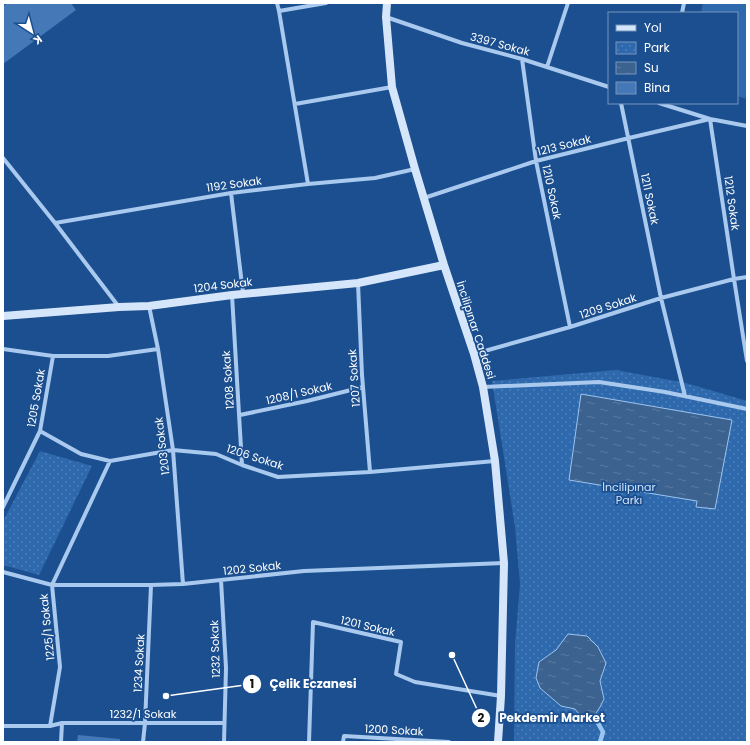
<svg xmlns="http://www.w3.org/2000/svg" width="750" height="745" font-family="Poppins,sans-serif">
  <defs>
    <pattern id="park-dots" width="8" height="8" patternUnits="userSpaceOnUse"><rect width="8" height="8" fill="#2e69ad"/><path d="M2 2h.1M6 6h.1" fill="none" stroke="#4d80b9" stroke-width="1.8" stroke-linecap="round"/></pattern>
    <pattern id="water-ripples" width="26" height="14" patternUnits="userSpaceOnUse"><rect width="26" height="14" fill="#3c6290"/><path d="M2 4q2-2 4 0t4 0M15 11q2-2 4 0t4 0" fill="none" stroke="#597aa1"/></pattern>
  </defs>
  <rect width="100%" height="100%" fill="#1b4f8f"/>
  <path fill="#2e69ad" d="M703,3h44v96l-10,-3v-83h-36z"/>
  <path fill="url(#park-dots)" d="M616,370l70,13 61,18v341h-233l1,-98 5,-60 -5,-57 -23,-146z
    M40,451l52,15 -53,109 -36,-10v-44z"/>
  <path fill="url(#water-ripples)" stroke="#9cc4f0" d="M581,394l151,26 -17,89 -19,-2 1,-6 -128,-21z
    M568,634l19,2 11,11 8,16 -6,18 4,18 -4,8 -6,9 -10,4 -9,-11 -14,-3 -21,-18 -4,-10 3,-16 17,-12z"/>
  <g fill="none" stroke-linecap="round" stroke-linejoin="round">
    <path stroke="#9cc4f0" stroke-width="4.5" d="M594,716l9,16 -3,10"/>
  </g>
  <path fill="#4478b7" d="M7,3h64l5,7 -73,54v-58z
    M78,735l42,4v3h-43z"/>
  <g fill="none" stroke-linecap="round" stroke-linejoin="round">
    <path stroke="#a9c9ee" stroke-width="4" d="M277,3l2,8
      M682,13l2,-10
      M386,17l76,26 60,16 87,28
      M522,59l14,102 34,166
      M547,67l21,-64
      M621,103l40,195 24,98
      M659,103l51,16 37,7
      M295,104l97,-17
      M3,158l52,65 64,84
      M308,184l-29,-173 47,-8
      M231,193l12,100
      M424,198l112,-37 93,-23 81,-19 24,160 13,82
      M55,223l176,-30 77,-9 67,-6 40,-9
      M358,283l4,92 8,97
      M232,295l10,170
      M149,306l9,43 15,101 10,134
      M3,349l50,7h55l50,-7
      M474,354l96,-27 91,-29 73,-19 13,-2
      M483,387l116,-5 66,10 82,17
      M240,415l67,-14 56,-14
      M40,431l41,23 29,7 63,-11 43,4 26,11 36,12 92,-5 125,-11
      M3,507l37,-76 13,-75
      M3,572l49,13h99l32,-1 121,-13 200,-8
      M221,580l5,88 -2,74
      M62,723h162
      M3,726h47
      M61,742l1,-19 -12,3 10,-59 -8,-82 58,-124
      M143,742l2,-19 6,-138
      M309,742l4,-120 88,20 -5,32 19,8 86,14
      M343,742l1,-6 105,6"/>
    <path stroke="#d6e6fa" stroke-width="8" d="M387,3l-1,14 6,70 23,82 29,96 30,89 9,33 12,74 9,102 -3,133 -3,46
      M3,316l116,-9 30,-1 83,-11 126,-12 86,-18"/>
  </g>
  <g text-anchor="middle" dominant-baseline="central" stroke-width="3.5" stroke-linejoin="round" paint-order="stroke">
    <g font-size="11" fill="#fff" stroke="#1b4f8f">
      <text transform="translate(500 44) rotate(15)">3397 Sokak</text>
      <text transform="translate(564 145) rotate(-14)">1213 Sokak</text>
      <text transform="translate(234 184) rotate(-8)">1192 Sokak</text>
      <text transform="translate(552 192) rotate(78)">1210 Sokak</text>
      <text transform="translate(650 199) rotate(78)">1211 Sokak</text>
      <text transform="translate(732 203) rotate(82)">1212 Sokak</text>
      <text transform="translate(223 285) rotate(-7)">1204 Sokak</text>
      <text transform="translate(608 306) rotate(-18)">1209 Sokak</text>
      <text transform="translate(476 330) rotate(72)">İncilipınar Caddesi</text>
      <text transform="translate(354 378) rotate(-94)">1207 Sokak</text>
      <text transform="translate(228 380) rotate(-94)">1208 Sokak</text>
      <text transform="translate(299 393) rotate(-13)">1208/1 Sokak</text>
      <text transform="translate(36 398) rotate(-80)">1205 Sokak</text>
      <text transform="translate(162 446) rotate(-97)">1203 Sokak</text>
      <text transform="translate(255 457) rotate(18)">1206 Sokak</text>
      <text transform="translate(252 568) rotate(-6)">1202 Sokak</text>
      <text transform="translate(368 626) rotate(13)">1201 Sokak</text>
      <text transform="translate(47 627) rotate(-96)">1225/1 Sokak</text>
      <text transform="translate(215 649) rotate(-92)">1232 Sokak</text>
      <text transform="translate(139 663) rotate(-87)">1234 Sokak</text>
      <text x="143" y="714">1232/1 Sokak</text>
      <text transform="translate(394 730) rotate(3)">1200 Sokak</text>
    </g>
    <g font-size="11" fill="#cfe3fa" stroke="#1b4f8f">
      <text x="629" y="487">İncilipınar<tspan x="629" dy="13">Parkı</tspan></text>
    </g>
  </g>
  <path fill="none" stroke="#fff" stroke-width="1.5" d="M166 696L252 684M452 655L481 718"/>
  <g fill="#fff" stroke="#1b4f8f" stroke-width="1.5">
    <circle cx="166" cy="696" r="4"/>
    <circle cx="452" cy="655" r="4"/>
    <circle cx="252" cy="684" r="10"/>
    <circle cx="481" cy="718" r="10"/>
  </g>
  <g font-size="12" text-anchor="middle" font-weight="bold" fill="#111">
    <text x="252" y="688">1</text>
    <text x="481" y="722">2</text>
  </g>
  <g font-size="12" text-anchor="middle" font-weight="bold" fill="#fff" stroke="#1b4f8f" stroke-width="3.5" stroke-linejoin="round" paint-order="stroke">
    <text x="313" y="688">Çelik Eczanesi</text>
    <text x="552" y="722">Pekdemir Market</text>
  </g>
  <rect width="750" height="745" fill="none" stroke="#ffffff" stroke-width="8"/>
  <rect x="608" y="12" width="130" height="92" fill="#1b4f8f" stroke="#7695bc"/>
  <rect x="616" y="25" width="20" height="6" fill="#d6e6fa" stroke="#7695bc"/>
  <text x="644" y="32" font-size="12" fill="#ffffff">Yol</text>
  <rect x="616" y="42" width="20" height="12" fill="url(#park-dots)" stroke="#7695bc"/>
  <text x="644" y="52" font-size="12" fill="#ffffff">Park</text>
  <rect x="616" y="62" width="20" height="12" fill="url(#water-ripples)" stroke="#7695bc"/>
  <text x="644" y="72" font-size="12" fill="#ffffff">Su</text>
  <rect x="616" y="82" width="20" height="12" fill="#4478b7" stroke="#7695bc"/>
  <text x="644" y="92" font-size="12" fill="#ffffff">Bina</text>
  <g transform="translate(32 32) rotate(144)" stroke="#1b4f8f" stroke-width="3" paint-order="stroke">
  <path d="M0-3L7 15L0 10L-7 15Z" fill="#ffffff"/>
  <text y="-6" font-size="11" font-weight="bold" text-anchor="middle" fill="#ffffff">K</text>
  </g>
</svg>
